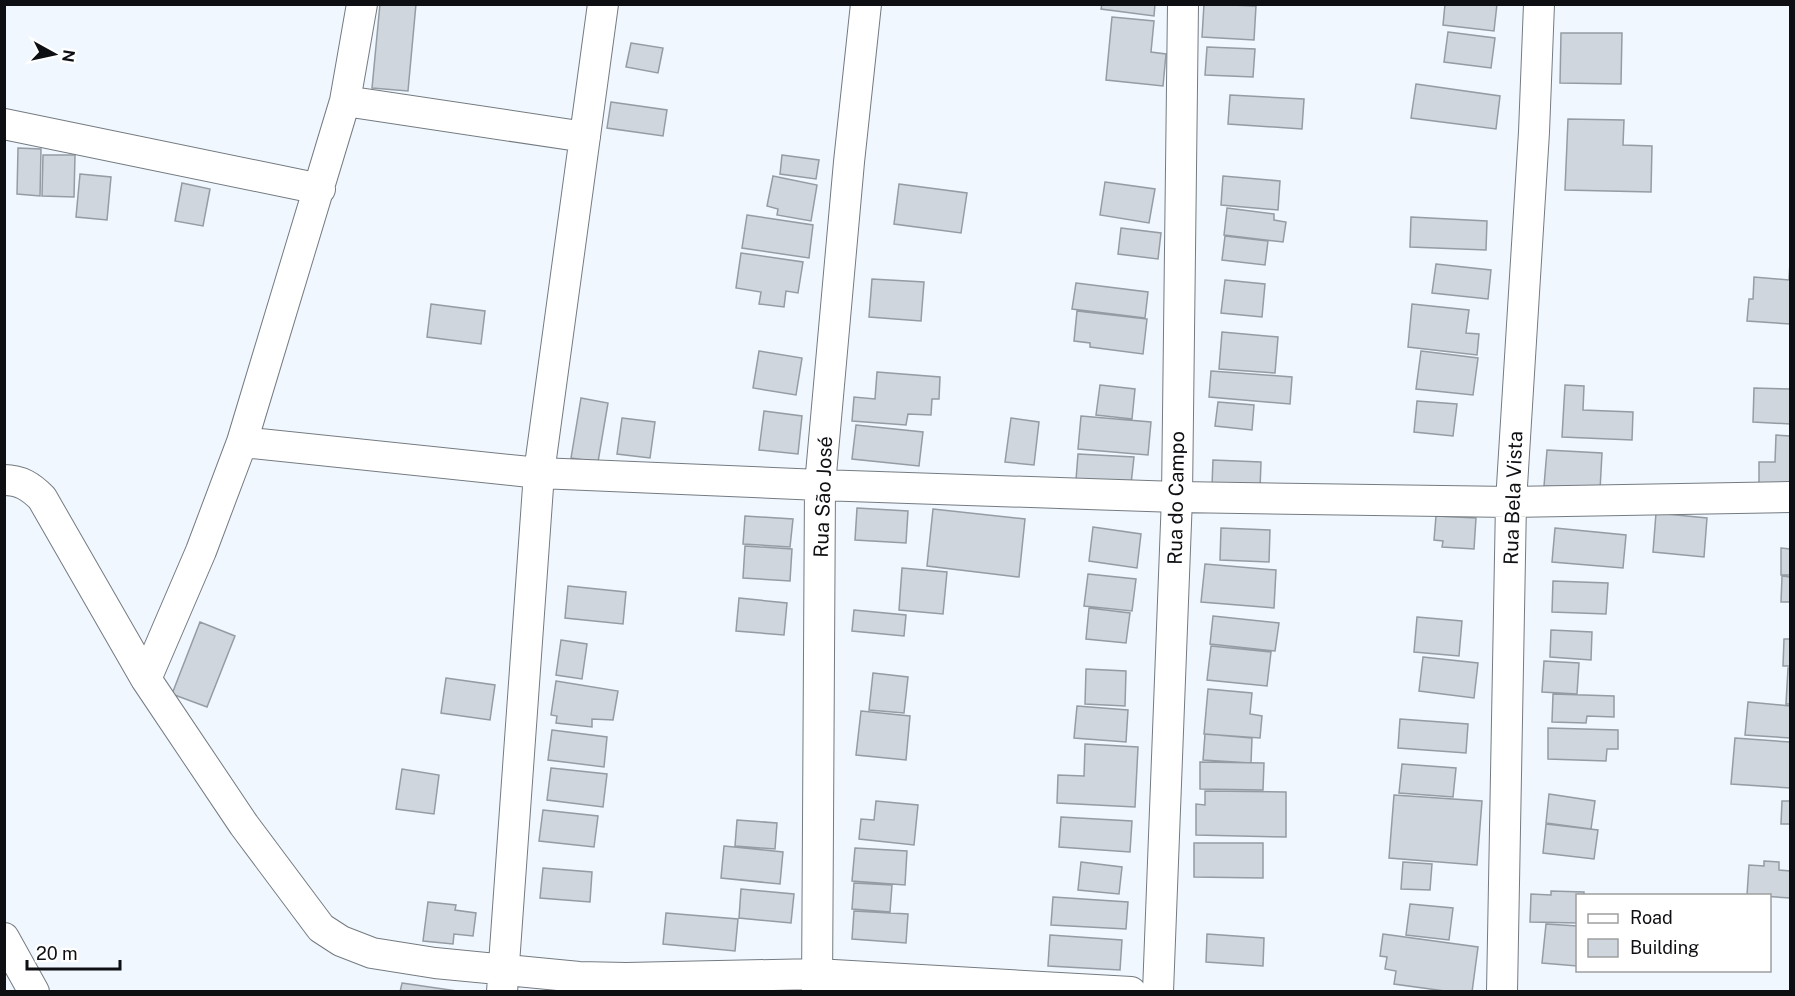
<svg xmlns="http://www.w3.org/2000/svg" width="1795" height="996" font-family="'Public Sans',sans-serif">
  <rect width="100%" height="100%" fill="#f0f7fe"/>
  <path fill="#cfd6dd" stroke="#959ca3" stroke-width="1.5" d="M380,4h36l-8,87 -36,-3z
    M1102,4h53l-1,12 -53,-7z
    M1204,4l52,2 -2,34 -52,-3z
    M1445,4h52l-3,27 -51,-6z
    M1112,17l42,4 -3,31 15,2 -3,32 -57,-6z
    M1448,32l47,6 -4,30 -47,-6z
    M1561,33h61l-1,51 -61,-1z
    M631,43l32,5 -5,25 -32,-6z
    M1207,47l48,2 -2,28 -48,-2z
    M1416,84l84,12 -4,33 -85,-11z
    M1230,95l74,4 -2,30 -74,-5z
    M611,102l56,8 -4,26 -56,-8z
    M1568,119l56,1 -1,25 29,1 -1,46 -86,-2z
    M18,148l23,1 -1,47 -23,-2z
    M43,155h32l-1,42 -32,-1z
    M782,155l37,5 -3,19 -36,-5z
    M80,174l31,3 -4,43 -31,-3z
    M773,176l44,9 -6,36 -34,-6 1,-6 -11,-3z
    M1223,176l57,5 -2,29 -57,-5z
    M1105,182l50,7 -6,34 -49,-8z
    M182,183l28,6 -7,37 -28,-5z
    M899,184l68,9 -6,40 -67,-9z
    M1227,208l47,6v6l12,2 -3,20 -59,-7z
    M747,215l66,10 -4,33 -67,-10z
    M1411,217l76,4 -1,29 -76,-3z
    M1121,228l40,5 -3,26 -40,-5z
    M1225,236l43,5 -3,24 -43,-5z
    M741,253l62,9 -5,31 -12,-2 -2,16 -25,-3 2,-12 -25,-4z
    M1790,262v62l-43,-3 2,-22h4l1,-22 35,3z
    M1436,264l55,6 -3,29 -56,-6z
    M872,279l52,3 -3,39 -52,-4z
    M1225,280l40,4 -3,33 -41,-4z
    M1076,283l72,9 -3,26 -73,-9z
    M431,304l54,7 -4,33 -54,-7z
    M1412,304l57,6 -3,23 13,1 -2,21 -69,-8z
    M1077,311l70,8 -4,35 -53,-7v-4l-16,-2z
    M1222,332l56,5 -3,36 -56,-4z
    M759,351l43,7 -6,37 -43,-7z
    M1421,351l57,7 -5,37 -57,-6z
    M1211,371l81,6 -2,27 -81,-7z
    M877,372l63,5 -1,22h-7l-1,16 -23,-1 -2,11 -54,-4 2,-24 21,2z
    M1100,385l35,4 -3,30 -36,-4z
    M1565,385l19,1 -1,24 50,2 -1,28 -70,-3z
    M1754,388l36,1v35l-37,-2z
    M581,398l27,5 -10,59 -27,-4z
    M1417,401l40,3 -4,32 -39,-4z
    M1218,402l36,3 -2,25 -37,-4z
    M764,411l38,5 -4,38 -39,-4z
    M1081,416l70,6 -3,33 -70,-6z
    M622,418l33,4 -5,36 -33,-4z
    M1011,418l28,4 -5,43 -29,-3z
    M856,425l67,7 -4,34 -67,-7z
    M1776,435l14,1v53h-31v-27h16z
    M1547,450l55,3 -2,37 -56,-4z
    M1078,454l56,3 -3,27 -55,-4z
    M1213,460l48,2 -1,27 -48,-3z
    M857,508l51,3 -2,32 -51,-3z
    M933,509l92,10 -6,58 -92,-11z
    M1656,513l51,5 -3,39 -51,-5z
    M745,516l48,3 -3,28 -47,-3z
    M1436,516l40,2 -2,31 -32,-2 1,-6 -9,-1z
    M1093,527l48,7 -4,34 -48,-7z
    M1221,528l49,2 -1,32 -49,-2z
    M1555,528l71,7 -3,33 -71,-6z
    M745,546l47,3 -2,32 -47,-3z
    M1781,548l9,1v26h-9z
    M1205,564l71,6 -2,38 -73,-6z
    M902,568l45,4 -4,42 -44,-4z
    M1088,574l48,5 -4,32 -48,-5z
    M1782,576l8,1v25h-9z
    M1553,581l55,2 -2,31 -54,-2z
    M568,586l58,6 -3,32 -58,-6z
    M739,598l48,5 -3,32 -48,-4z
    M1089,608l41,5 -4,30 -40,-4z
    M854,610l52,5 -2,21 -52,-5z
    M1213,616l66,7 -4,28 -65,-7z
    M1417,617l45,4 -3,35 -45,-4z
    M200,622l35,14 -28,71 -35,-13z
    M1551,630l41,2 -1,28 -41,-3z
    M1784,639h6v27h-7z
    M561,640l26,4 -5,35 -26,-4z
    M1211,646l60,6 -4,34 -60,-6z
    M1423,657l55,6 -4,35 -55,-7z
    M1544,661l35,2 -2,31 -35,-2z
    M1788,668h2v36h-4z
    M1086,669l40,2 -1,35 -40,-2z
    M873,673l35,4 -4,36 -35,-3z
    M446,678l49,7 -5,35 -49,-7z
    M556,681l62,10 -5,29 -21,-1v8l-36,-4 1,-7 -6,-1z
    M1208,689l44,4 -2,21 12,2 -2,22 -56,-4z
    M1553,694l61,2v21l-27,-1 -1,7 -34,-1z
    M1748,702l42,4v32l-45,-3z
    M1077,706l51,4 -2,32 -52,-4z
    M861,711l49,5 -4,44 -50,-5z
    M1400,719l68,5 -2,29 -68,-5z
    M1548,728l70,2v19h-11l-1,12 -58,-2z
    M552,730l55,7 -3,30 -56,-7z
    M1205,734l47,4 -1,25 -48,-3z
    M1735,738l55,4v46l-59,-4z
    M1085,744l53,3 -3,60 -78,-4 1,-28 26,1z
    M1200,762l64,1 -1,27 -63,-1z
    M1402,764l54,4 -3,29 -54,-4z
    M551,768l56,6 -4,33 -56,-7z
    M402,769l37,6 -5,39 -38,-5z
    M1205,791l81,1v45l-90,-2v-31l9,1z
    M1549,794l46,7 -4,28 -45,-6z
    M1394,795l88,6 -5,64 -88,-7z
    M876,801l42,4 -4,40 -55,-6 2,-20 13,1z
    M1782,801h8v23h-9z
    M543,810l55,6 -4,31 -55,-6z
    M1061,817l71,4 -2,31 -71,-5z
    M737,820l40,3 -2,26 -40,-3z
    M1546,824l52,6 -4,29 -51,-6z
    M1194,843h69v35l-69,-1z
    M724,846l59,6 -3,32 -59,-6z
    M855,848l52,3 -2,34 -53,-4z
    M1764,861l15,1v8l11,1v27l-43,-3 2,-30 15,1z
    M1081,862l41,5 -3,27 -41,-4z
    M1403,862l29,2 -2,26 -29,-1z
    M543,868l49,4 -2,30 -50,-4z
    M854,883l38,2 -2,27 -38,-3z
    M741,889l53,5 -3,29 -52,-5z
    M1551,891l33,1v4h-6v27l-48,-1 1,-28 20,1z
    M1053,897l75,5 -2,27 -75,-4z
    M428,902l28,3 -1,5 21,3 -3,23 -19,-2 -1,10 -30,-3z
    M1410,904l43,4 -4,32 -43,-5z
    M854,911l54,3 -2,29 -54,-4z
    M666,913l72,6 -3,32 -72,-7z
    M1546,924l32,2 -1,40 -35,-3z
    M1207,934l57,4 -1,28 -57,-4z
    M1383,934l95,13 -6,45h-20l-58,-8 2,-13 -11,-2 2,-12 -7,-1z
    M1050,935l72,5 -2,30 -72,-4z
    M402,983l62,9h-64z"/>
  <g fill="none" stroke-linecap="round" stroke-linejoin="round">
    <defs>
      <path id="street" d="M345,101l240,36
        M4,124l316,65
        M242,442l297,31 281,12 357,12 334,5 279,-5
        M4,480c17,0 27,7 38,18l104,181 98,146 77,103 20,13 31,12 63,10 144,14 47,1 190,-4 315,18
        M146,679l55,-128 41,-109 103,-341 17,-97
        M4,938l30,54
        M502,992l37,-519 64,-469
        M817,992l3,-507 29,-323 17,-158
        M1158,992l19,-495 6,-493
        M1502,992l9,-490 23,-370 5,-128"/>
    </defs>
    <use href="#street" stroke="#747b81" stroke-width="32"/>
    <use href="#street" stroke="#fff" stroke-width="30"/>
  </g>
  <g text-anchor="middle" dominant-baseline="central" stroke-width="4.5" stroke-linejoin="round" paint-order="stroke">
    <g font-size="20" fill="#0d0f12" stroke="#fff">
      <text transform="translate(823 497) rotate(-88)">Rua São José</text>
      <text transform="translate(1176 498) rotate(-89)">Rua do Campo</text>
      <text transform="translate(1513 498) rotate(-88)">Rua Bela Vista</text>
    </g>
  </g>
  <rect width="1795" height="996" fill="none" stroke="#0d0f12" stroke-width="12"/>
  <rect x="1576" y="894" width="195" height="78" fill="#ffffff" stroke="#9e9fa0" stroke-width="1.5"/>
  <rect x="1588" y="914" width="30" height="9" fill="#ffffff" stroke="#9e9fa0" stroke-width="1.5"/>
  <text x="1630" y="924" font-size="18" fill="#0d0f12">Road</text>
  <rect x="1588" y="939" width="30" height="18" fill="#cfd6dd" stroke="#9e9fa0" stroke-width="1.5"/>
  <text x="1630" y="954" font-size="18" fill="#0d0f12">Building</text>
  <g transform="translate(54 54) rotate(98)" stroke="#ffffff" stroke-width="4.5" paint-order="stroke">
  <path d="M0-4.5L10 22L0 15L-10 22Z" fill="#0d0f12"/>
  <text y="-9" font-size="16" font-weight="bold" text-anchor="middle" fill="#0d0f12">N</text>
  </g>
  <path d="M27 960v9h93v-9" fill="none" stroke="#0d0f12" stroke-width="3"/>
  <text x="36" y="960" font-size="18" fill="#0d0f12" stroke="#ffffff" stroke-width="4.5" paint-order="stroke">20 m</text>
</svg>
